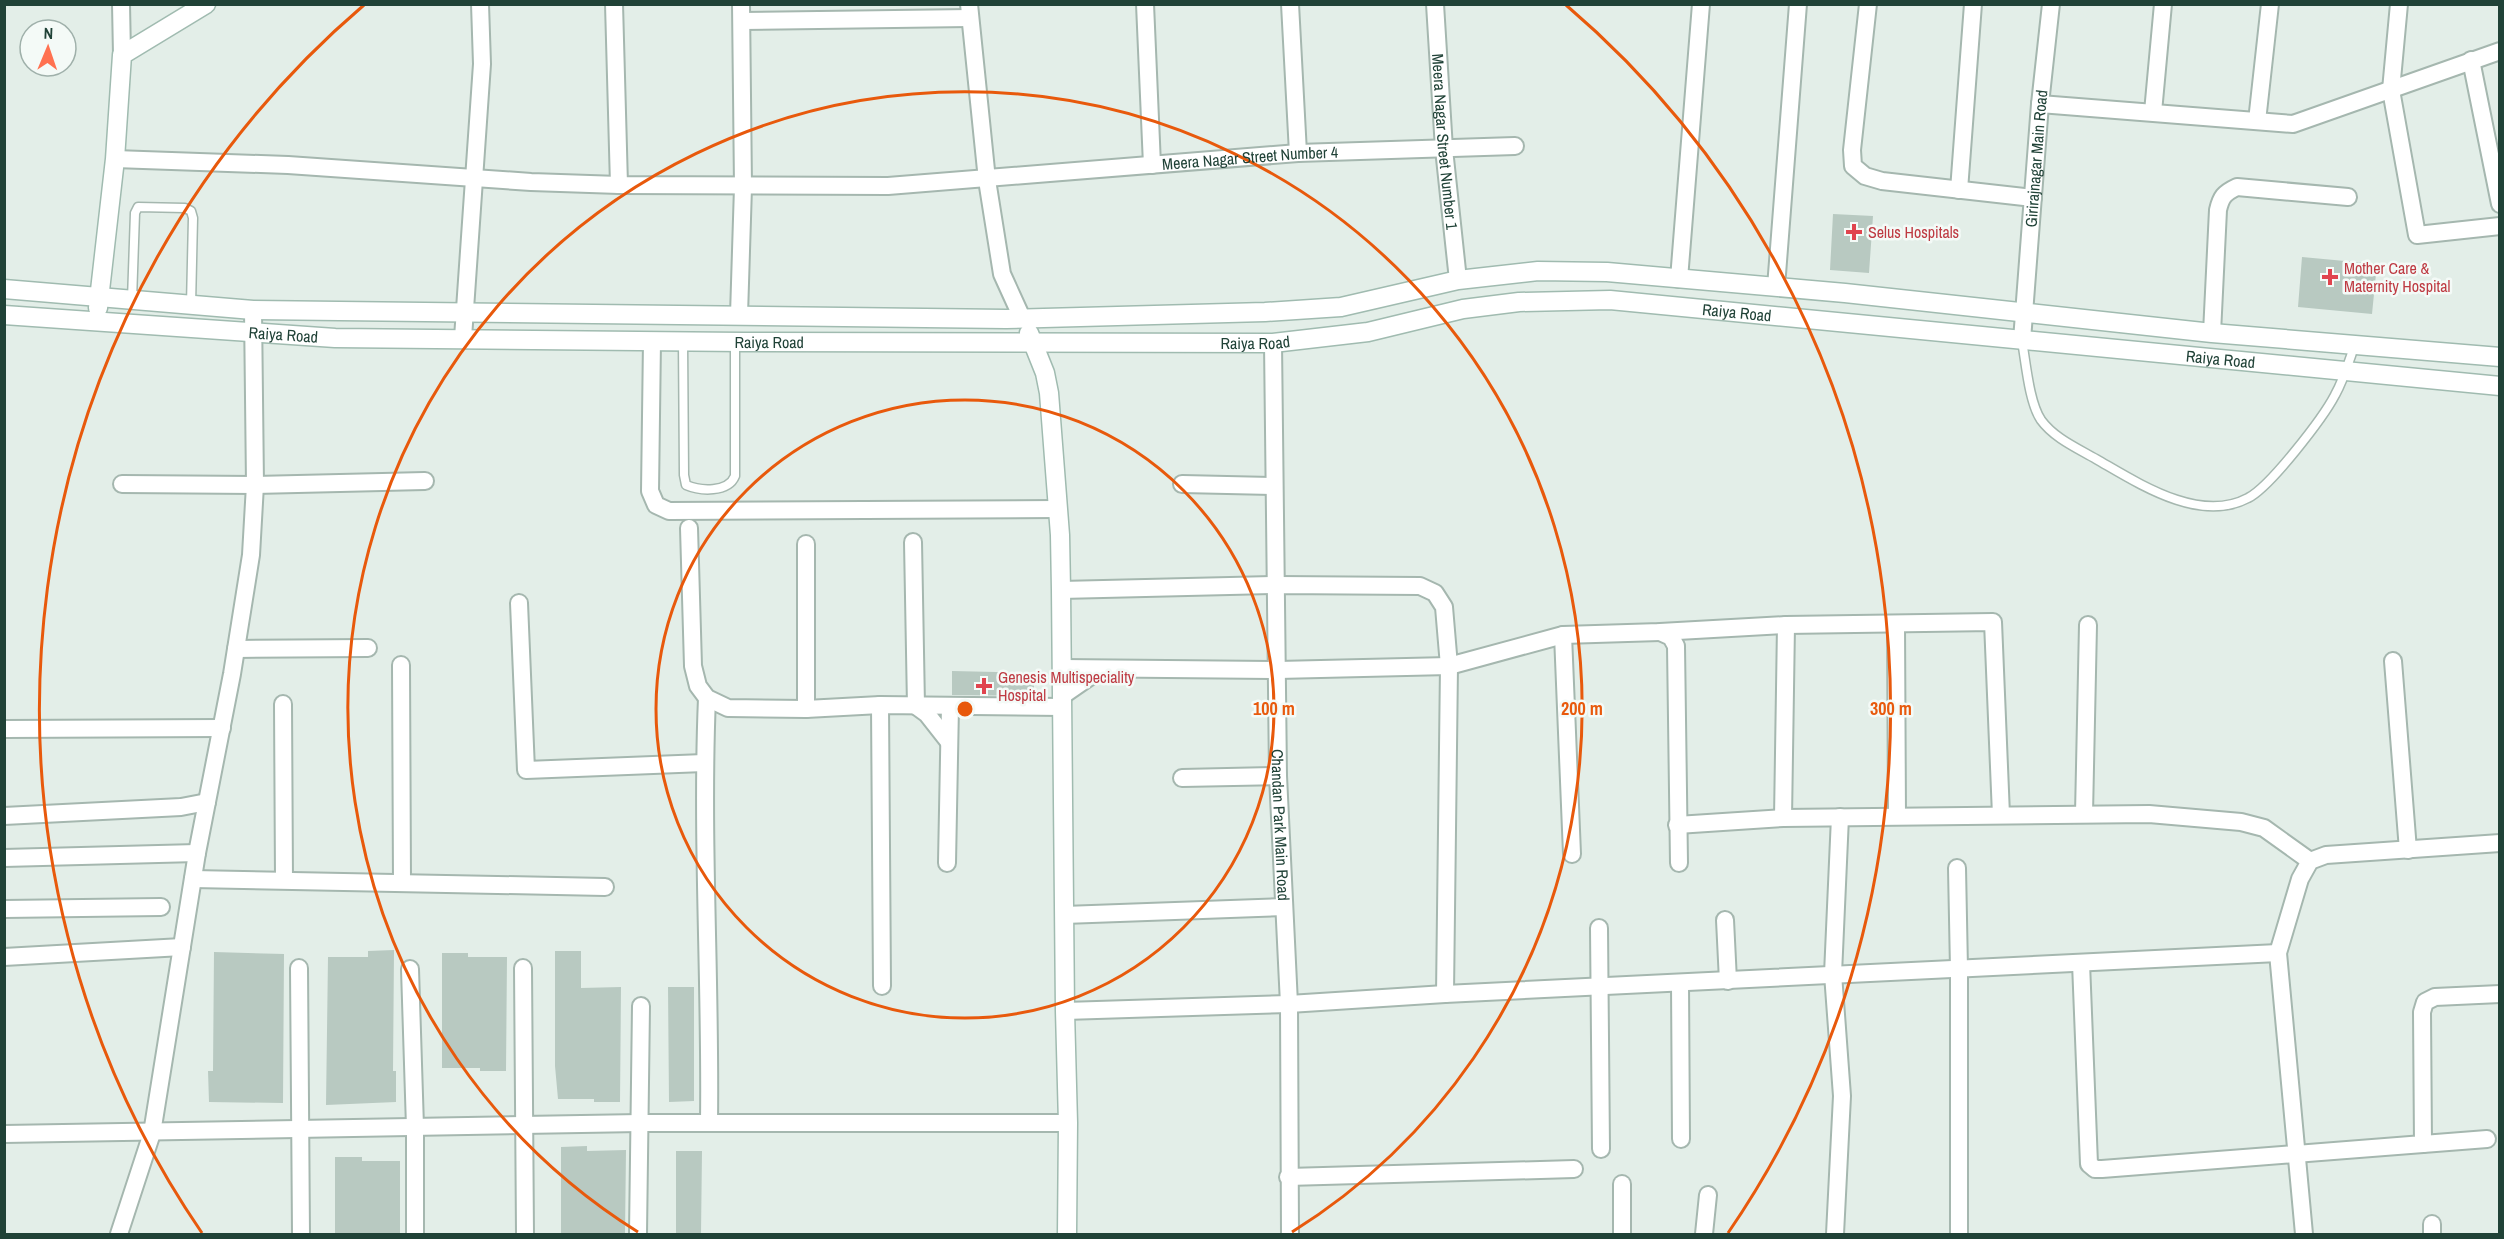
<svg xmlns="http://www.w3.org/2000/svg" width="2504" height="1239" font-family="'Archivo Narrow',sans-serif">
  <rect width="100%" height="100%" fill="#e3eee8"/>
  <path fill="#b8c9c1" d="M1833,214l40,2 -4,57 -39,-3z
    M2302,257l75,7 -5,50 -74,-7z
    M952,671l82,2v23l-82,-1z
    M394,950l-1,121h3v31l-70,3 2,-148h40v-6z
    M555,951h26v37l40,-1 -1,115h-26v-3h-36l-3,-33z
    M214,952l70,2 -1,149 -74,-1 -1,-31h5z
    M442,953h26v4h39l-1,114h-26v-3h-38z
    M668,987h26v114l-25,1z
    M587,1146v5l39,-1 -1,84h-64v-87z
    M676,1151h26l-1,83h-25z
    M335,1157h27v4h38v73h-65z"/>
  <g fill="none" stroke-linecap="round" stroke-linejoin="round">
    <defs>
      <path id="lane" d="M132,300l3,-87 3,-6 47,1 6,3 2,7 -2,87
        M683,341l1,134 2,10c14,6 42,8 49,-9v-134
        M2022,341c4,22 7,61 19,79 13,18 36,28 55,39 42,24 103,65 152,39 22,-11 75,-80 87,-103 9,-16 14,-34 20,-51"/>
      <g id="street">
        <path d="M121,4l1,51"/>
        <path d="M614,4l5,181"/>
        <path d="M969,4l18,176 15,94 20,44"/>
        <path d="M1145,4l7,161"/>
        <path d="M1290,4l8,149"/>
        <path id="s1" d="M1435,4l9,145 14,131"/>
        <path d="M1868,4l-16,146 1,16 12,10 17,5 151,17"/>
        <path d="M2399,4l-8,86 26,145 83,-9"/>
        <path d="M742,21l228,-3"/>
        <path d="M2471,60l29,144"/>
        <path d="M2040,104l253,20 207,-73"/>
        <path d="M2153,112l10,-108"/>
        <path d="M2257,121l13,-117"/>
        <path id="s2" d="M115,159l173,6 243,17 88,3 269,1 410,-33 217,-7"/>
        <path d="M1959,190l14,-186"/>
        <path d="M1679,279l22,-275"/>
        <path d="M1776,287l22,-283"/>
        <path d="M739,315l4,-128 -2,-183"/>
        <path d="M2212,333l6,-123c3,-13 6,-17 19,-23l111,10"/>
        <path d="M463,338l19,-274 -2,-60"/>
        <path id="s3" d="M2022,340l18,-236 11,-100"/>
        <path d="M652,341l-2,150 6,14 13,6 389,-2"/>
        <path id="s4" d="M1273,343l5,433 11,228 1,230"/>
        <path d="M122,484l133,1 170,-4"/>
        <path d="M1182,484l92,2"/>
        <path d="M689,528l4,138 5,20 9,12 21,10 78,1 74,-4 182,2"/>
        <path d="M913,542l3,164 11,8 22,28"/>
        <path d="M1061,590l216,-5 143,1 15,7 9,14 5,59 114,-31 97,-3 126,-7 207,-3 8,193"/>
        <path d="M519,603l7,167 178,-7"/>
        <path d="M1896,624l1,192"/>
        <path d="M1660,632l11,5 5,9 3,217"/>
        <path d="M1563,635l9,219"/>
        <path d="M236,649l132,-1"/>
        <path d="M2393,661l15,189"/>
        <path d="M401,665l1,217"/>
        <path d="M1062,668l216,2 171,-4 -4,328"/>
        <path d="M1062,696l39,-27"/>
        <path d="M707,698c-6,142 4,284 2,425"/>
        <path d="M283,704l1,176"/>
        <path d="M880,705l2,281"/>
        <path d="M806,709v-165"/>
        <path d="M4,729l218,-1"/>
        <path d="M1182,778l96,-2"/>
        <path d="M2084,814l4,-189"/>
        <path d="M4,816l177,-9 26,-5"/>
        <path d="M1783,818l3,-193"/>
        <path d="M1677,825l106,-7 366,-4 92,8 23,6 46,33"/>
        <path d="M4,858l193,-5"/>
        <path d="M947,863l3,-157"/>
        <path d="M1957,868l2,101v265"/>
        <path d="M193,879l412,8"/>
        <path d="M4,909l157,-2"/>
        <path d="M1064,915l220,-8"/>
        <path d="M1725,920l3,61"/>
        <path d="M1599,928l2,221"/>
        <path d="M4,957l178,-10"/>
        <path d="M2081,963l8,201 6,5h7l321,-25 -1,-132 3,-10 10,-5 65,-3"/>
        <path d="M299,968l2,266"/>
        <path d="M523,968l2,266"/>
        <path d="M410,969l5,158v107"/>
        <path d="M1680,983l1,156"/>
        <path d="M1065,1011l224,-7 156,-10 833,-41"/>
        <path d="M4,1134l636,-11h428"/>
        <path d="M2423,1144l64,-5"/>
        <path d="M1288,1177l286,-8"/>
        <path d="M2432,1224v10"/>
        <path d="M119,1234l33,-101 45,-280 35,-179 19,-119 4,-70 -2,-175"/>
        <path d="M638,1234l3,-228"/>
        <path d="M1622,1234v-50"/>
        <path d="M1704,1234l4,-39"/>
        <path d="M1835,1234l7,-138 -9,-122 7,-157"/>
        <path d="M2304,1234l-26,-281 22,-74 10,-18 16,-6 174,-12"/>
      </g>
      <g id="secondary">
        <path d="M4,289l249,21 753,9 259,-7 76,-5 117,-27 80,-9 69,1 238,21 367,40 288,24"/>
        <path d="M98,308l17,-149 7,-104 84,-51"/>
        <path id="s5" d="M4,315l331,23 408,4 530,1 95,-11 95,-23 56,-7 91,-2 890,86"/>
        <path d="M1029,333l16,40 4,20 11,142 1,55 4,421 3,112 -1,111"/>
      </g>
    </defs>
    <use href="#lane" stroke="#a5b7af" stroke-width="11"/>
    <use href="#street" stroke="#a5b7af" stroke-width="20"/>
    <use href="#secondary" stroke="#a0bbb0" stroke-width="21"/>
    <use href="#lane" stroke="#fff" stroke-width="8"/>
    <use href="#street" stroke="#fff" stroke-width="16"/>
    <use href="#secondary" stroke="#fff" stroke-width="18"/>
  </g>
  <g fill="none" stroke="#e8590c" stroke-width="3">
    <circle cx="965" cy="709" r="309"/>
    <path d="M638 1232A617 617 0 1 1 1292 1232"/>
    <path d="M202 1233A926 926 0 0 1 364 5M1566 5A926 926 0 0 1 1728 1233"/>
  </g>
  <g fill="#e0444e" stroke="#f4faf7" stroke-width="2">
    <path d="M1851 223h6v6h6v6h-6v6h-6v-6h-6v-6h6z"/>
    <path d="M2327 268h6v6h6v6h-6v6h-6v-6h-6v-6h6z"/>
    <path d="M981 677h6v6h6v6h-6v6h-6v-6h-6v-6h6z"/>
  </g>
  <g text-anchor="middle" dominant-baseline="central" stroke-width="5" stroke-linejoin="round" paint-order="stroke">
    <g font-size="16" fill="#204237" stroke="#f4faf7">
      <text stroke="none"><textPath href="#s1" startOffset="138">Meera Nagar Street Number 1</textPath></text>
      <text stroke="none"><textPath href="#s3" startOffset="182">Girirajnagar Main Road</textPath></text>
      <text stroke="none"><textPath href="#s2" startOffset="1137">Meera Nagar Street Number 4</textPath></text>
      <text stroke="none"><textPath href="#s5" startOffset="1738">Raiya Road</textPath></text>
      <text stroke="none"><textPath href="#s5" startOffset="280">Raiya Road</textPath></text>
      <text stroke="none"><textPath href="#s5" startOffset="766">Raiya Road</textPath></text>
      <text stroke="none"><textPath href="#s5" startOffset="1252">Raiya Road</textPath></text>
      <text stroke="none"><textPath href="#s5" startOffset="2224">Raiya Road</textPath></text>
      <text stroke="none"><textPath href="#s4" startOffset="482">Chandan Park Main Road</textPath></text>
    </g>
    <g font-size="16" fill="#be3a42" stroke="#f4faf7" text-anchor="start">
      <text x="1868" y="232">Selus Hospitals</text>
      <text x="2344" y="268">Mother Care &amp;<tspan x="2344" dy="18">Maternity Hospital</tspan></text>
      <text x="998" y="677">Genesis Multispeciality<tspan x="998" dy="18">Hospital</tspan></text>
    </g>
  </g>
  <circle cx="965" cy="709" r="9" fill="#e8590c" stroke="#f4faf7" stroke-width="3"/>
  <g font-size="18" text-anchor="middle" font-weight="bold" fill="#e8590c" stroke="#f4faf7" stroke-width="5" stroke-linejoin="round" paint-order="stroke">
    <text x="1274" y="715">100 m</text>
    <text x="1582" y="715">200 m</text>
    <text x="1891" y="715">300 m</text>
  </g>
  <rect width="2504" height="1239" fill="none" stroke="#204237" stroke-width="12"/>
  <g transform="translate(48 48) rotate(2)"><circle r="28" fill="#f4faf7" stroke="#9fb0aa" stroke-width="1.5"/>
  <path d="M0-4.5L10 22L0 15L-10 22Z" fill="#ff7150"/>
  <text y="-9" font-size="16" font-weight="bold" text-anchor="middle" fill="#204237">N</text>
  </g>
</svg>
